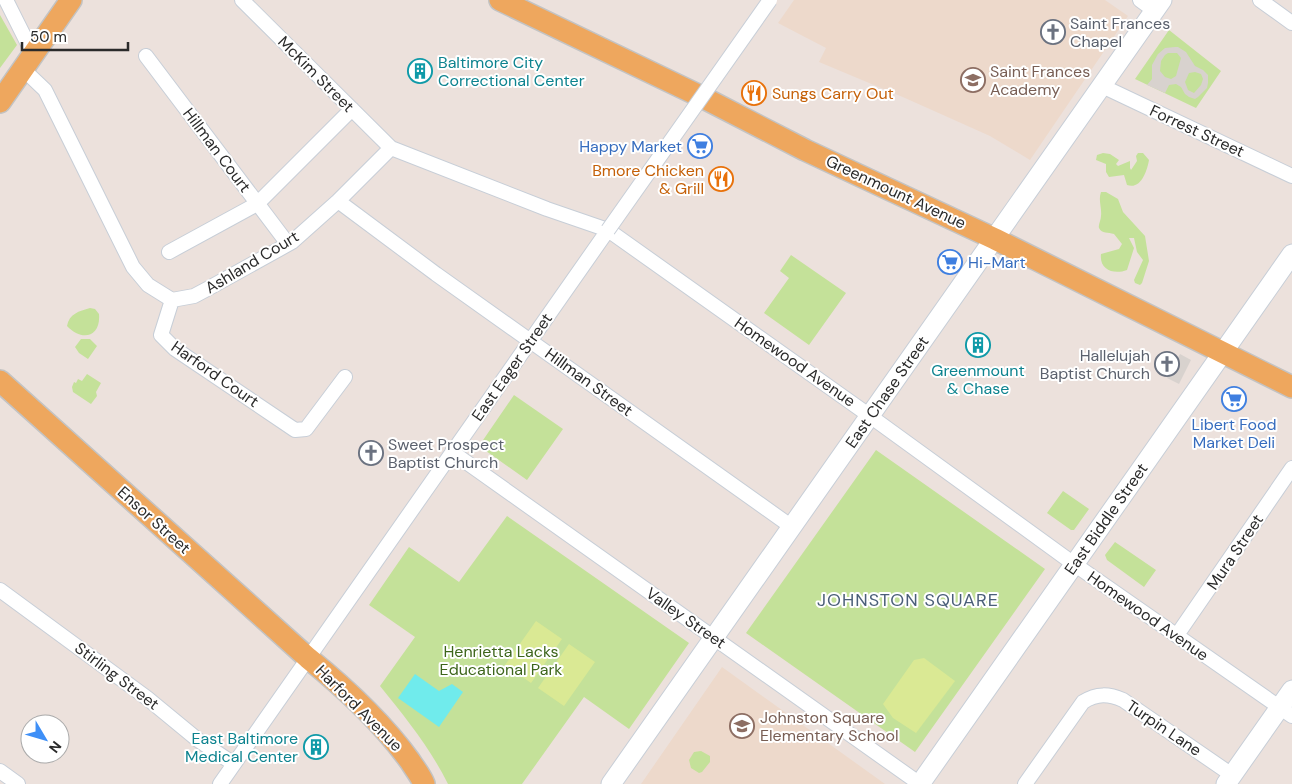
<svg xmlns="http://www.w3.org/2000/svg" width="1292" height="784" font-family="'DM Sans',sans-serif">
  <rect width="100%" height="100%" fill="#ece1dc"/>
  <path fill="#edd9cb" d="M794,0h311l23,16 -98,144 -40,-24 -85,-38 -86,-36 7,-14 -48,-25z
    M722,667l163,117h-244z"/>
  <path fill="#c4e199" d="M0,15l17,30 -17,23z
    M1169,30l52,41 -25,37 -61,-29z
    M1103,153l7,1 9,6 -3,4 2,2 12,-5v7l1,2 6,-9 -1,-5 2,-3h5l6,7c-2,11 -8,30 -22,25l-3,-10 -15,2 -3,-5v-8l-10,-4 1,-5z
    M1101,192h5l12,7 5,13 22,24 4,25 -7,22 -2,2 -5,-2 -1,-3 9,-20 -6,-8 -3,-14h-5l5,10 -7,22c-13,5 -28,0 -26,-16l18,-5 3,-5 -8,-10c-6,-2 -12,0 -15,-6 -1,-3 2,-8 2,-12 1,-8 -3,-16 0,-24z
    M791,255l55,38 -37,52 -45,-32 25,-35 -9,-7z
    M90,308l5,1 4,5c2,23 -17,28 -32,12 2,-12 12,-15 23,-18z
    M81,339h9l7,7 -9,13 -9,-6 -4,-6z
    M87,374l14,9 -5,9 1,4 -6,8 -18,-12 -1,-5 2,-5 2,1 2,-4 4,2z
    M514,395l49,34 -36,51 -48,-34z
    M876,450l169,119 -130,183 -169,-119z
    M1063,491l26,18 -15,21h-3l-24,-17z
    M507,516l182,127 -60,86 -45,-32 -62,87h-74c-18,-36 -42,-66 -68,-98l35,-49 -46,-32 40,-58 50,35z
    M1115,542l41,28 -12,17 -37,-27 -2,-5z
    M701,751l9,5v6l-8,10 -3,1 -8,-5 -2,-8 5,-8z"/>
  <path fill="#dae994" d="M536,621l26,18 -31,44 -26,-18z
    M569,644l26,18 -31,44 -26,-18z
    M924,658l31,23 -39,52 -23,-15 -10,-14 31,-44z"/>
  <path fill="#d8d2ce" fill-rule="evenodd" d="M1175,47h3l8,5 9,14 8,4 5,5v8l-1,5 -9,9 -3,2 -6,-2 -4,-3 -4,-7 -5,-3 -7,1 -4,8 -18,-8 5,-6v-14l6,-11 7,-6zM1168,53h9l4,5 -5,18 -5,3 -6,-2 -5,-6 1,-10 4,-6zM1195,72l6,2 2,5 -2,6 -7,8 -6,-3 -3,-8 4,-9z
    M1180,354l11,6 -12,24 -12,-6z"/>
  <path fill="#70ebec" d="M415,674l24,17 13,-7 11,8 -24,35 -41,-29z"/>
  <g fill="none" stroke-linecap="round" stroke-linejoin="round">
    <defs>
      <path id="street" d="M6,0l27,54
        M242,0l149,148 156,61 61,21 262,186 204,148 218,152
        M1140,0l15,11
        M1260,0l32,23
        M146,56l142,188
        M23,69l22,21 88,177 15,18 24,15 -11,35 14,14 120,81 11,-1 39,-52
        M1102,86l190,90
        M338,201l98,73 356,253
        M169,252l88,-48 95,-95
        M172,300l22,-4 15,-8 83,-46 46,-41 53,-53
        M452,452l468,332
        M0,590l147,108 51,42 36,24
        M1177,635l115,-167
        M0,771l18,13
        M220,784l388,-554
        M1025,784l58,-82c14,-9 26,-8 40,-2l109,75"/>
      <path id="secondary" d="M611,784l551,-784
        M920,784l372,-530
        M1226,784l66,-94"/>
      <path id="primary" d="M500,0l202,97 103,53 190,89 297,148
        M0,102l71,-102
        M0,381l308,277c37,30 74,64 102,103 5,8 11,15 14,23"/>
    </defs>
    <use href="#street" stroke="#c7ced7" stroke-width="16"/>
    <use href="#secondary" stroke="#c7ced7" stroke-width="21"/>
    <use href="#primary" stroke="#c3c3c3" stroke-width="24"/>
    <use href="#street" stroke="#fff" stroke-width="14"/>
    <use href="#secondary" stroke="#fff" stroke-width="19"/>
    <use href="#primary" stroke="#eea75e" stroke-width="21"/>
    <defs>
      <path id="street-bridge" d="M608,230l162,-230"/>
    </defs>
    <use href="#street-bridge" stroke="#c7ced7" stroke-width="16" stroke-linecap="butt"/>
    <use href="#street-bridge" stroke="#fff" stroke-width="14"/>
  </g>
  <defs>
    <symbol id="church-ring" viewBox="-11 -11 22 22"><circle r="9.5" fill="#fff" stroke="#6b7280" stroke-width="1.5"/><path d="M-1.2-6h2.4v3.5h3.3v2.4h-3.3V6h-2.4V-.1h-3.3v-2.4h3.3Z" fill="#6b7280"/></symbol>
    <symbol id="building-ring" viewBox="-11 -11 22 22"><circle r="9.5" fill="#fff" stroke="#0f9aa8" stroke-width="1.5"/><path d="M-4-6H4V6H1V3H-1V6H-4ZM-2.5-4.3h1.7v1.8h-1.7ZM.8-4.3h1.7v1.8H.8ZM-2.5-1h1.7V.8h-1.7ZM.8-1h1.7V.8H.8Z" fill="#0f9aa8"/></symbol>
    <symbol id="school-ring" viewBox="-11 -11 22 22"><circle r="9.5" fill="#fff" stroke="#8d6e63" stroke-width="1.5"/><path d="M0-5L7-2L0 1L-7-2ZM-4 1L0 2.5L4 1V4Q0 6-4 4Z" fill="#8d6e63"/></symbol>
    <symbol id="restaurant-ring" viewBox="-11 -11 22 22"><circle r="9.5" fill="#fff" stroke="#e8710a" stroke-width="1.5"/><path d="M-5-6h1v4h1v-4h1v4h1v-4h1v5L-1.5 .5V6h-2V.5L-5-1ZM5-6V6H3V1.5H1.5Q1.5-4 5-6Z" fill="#e8710a"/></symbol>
    <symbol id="supermarket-ring" viewBox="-11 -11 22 22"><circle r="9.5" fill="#fff" stroke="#3f7fe0" stroke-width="1.5"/><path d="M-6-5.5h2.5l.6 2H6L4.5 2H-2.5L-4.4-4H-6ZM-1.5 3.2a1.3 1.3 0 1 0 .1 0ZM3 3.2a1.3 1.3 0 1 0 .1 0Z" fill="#3f7fe0"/></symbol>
  </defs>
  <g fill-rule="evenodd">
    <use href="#church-ring" x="1039" y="18" width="28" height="28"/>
    <use href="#building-ring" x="406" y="57" width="28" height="28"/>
    <use href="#school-ring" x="959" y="66" width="28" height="28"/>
    <use href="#restaurant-ring" x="740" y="79" width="28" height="28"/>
    <use href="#supermarket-ring" x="686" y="132" width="28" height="28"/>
    <use href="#restaurant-ring" x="707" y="165" width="28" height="28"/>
    <use href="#supermarket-ring" x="936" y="248" width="28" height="28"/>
    <use href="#building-ring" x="964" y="331" width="28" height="28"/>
    <use href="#church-ring" x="1153" y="350" width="28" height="28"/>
    <use href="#supermarket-ring" x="1220" y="385" width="28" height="28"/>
    <use href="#church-ring" x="357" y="439" width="28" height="28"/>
    <use href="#school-ring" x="728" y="712" width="28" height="28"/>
    <use href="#building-ring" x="302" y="733" width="28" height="28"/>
  </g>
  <g text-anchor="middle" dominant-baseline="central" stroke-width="4" stroke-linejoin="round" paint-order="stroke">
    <g font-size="16" fill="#5b616d" stroke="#fff" text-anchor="start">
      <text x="1070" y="23">Saint Frances<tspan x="1070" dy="18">Chapel</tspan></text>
      <text x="1150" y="355" text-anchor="end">Hallelujah<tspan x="1150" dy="18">Baptist Church</tspan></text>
      <text x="388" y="444">Sweet Prospect<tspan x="388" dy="18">Baptist Church</tspan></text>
    </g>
    <g font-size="16" fill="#0d838f" stroke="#fff" text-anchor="start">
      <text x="438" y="62">Baltimore City<tspan x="438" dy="18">Correctional Center</tspan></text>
      <text x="978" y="370" text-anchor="middle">Greenmount<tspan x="978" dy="18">&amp; Chase</tspan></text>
      <text x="298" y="738" text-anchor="end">East Baltimore<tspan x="298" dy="18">Medical Center</tspan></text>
    </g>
    <g font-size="16" fill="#785e54" stroke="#fff" text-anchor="start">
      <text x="990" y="71">Saint Frances<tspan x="990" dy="18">Academy</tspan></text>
      <text x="760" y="717">Johnston Square<tspan x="760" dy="18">Elementary School</tspan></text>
    </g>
    <g font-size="16" fill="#2a2a2a" stroke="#fff">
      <text transform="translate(316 74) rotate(45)">McKim Street</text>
      <text transform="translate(1197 131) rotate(25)">Forrest Street</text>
      <text transform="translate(217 150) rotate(53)">Hillman Court</text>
      <text transform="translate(896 192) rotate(25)">Greenmount Avenue</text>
      <text transform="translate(252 262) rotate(-31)">Ashland Court</text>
      <text transform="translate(795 362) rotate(35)">Homewood Avenue</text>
      <text transform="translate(512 367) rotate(-55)">East Eager Street</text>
      <text transform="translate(215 374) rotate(35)">Harford Court</text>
      <text transform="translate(589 382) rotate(36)">Hillman Street</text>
      <text transform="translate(887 392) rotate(-55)">East Chase Street</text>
      <text transform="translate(1106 519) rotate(-55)">East Biddle Street</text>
      <text transform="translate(154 520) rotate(42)">Ensor Street</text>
      <text transform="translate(1235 552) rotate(-56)">Mura Street</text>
      <text transform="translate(1148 616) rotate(35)">Homewood Avenue</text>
      <text transform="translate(686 618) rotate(35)">Valley Street</text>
      <text transform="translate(117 676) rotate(37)">Stirling Street</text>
      <text transform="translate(359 708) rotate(45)">Harford Avenue</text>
      <text transform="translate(1164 728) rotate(34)">Turpin Lane</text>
    </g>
    <g font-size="16" fill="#c56008" stroke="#fff" text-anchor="start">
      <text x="772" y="93">Sungs Carry Out</text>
      <text x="704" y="170" text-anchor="end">Bmore Chicken<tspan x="704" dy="18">&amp; Grill</tspan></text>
    </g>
    <g font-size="16" fill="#366cbe" stroke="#fff" text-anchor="end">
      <text x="682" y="146">Happy Market</text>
      <text x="968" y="262" text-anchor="start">Hi-Mart</text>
      <text x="1234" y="424" text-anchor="middle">Libert Food<tspan x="1234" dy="18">Market Deli</tspan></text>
    </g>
    <g font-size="16" fill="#3d651b" stroke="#fff">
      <text x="501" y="651">Henrietta Lacks<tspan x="501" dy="18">Educational Park</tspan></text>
    </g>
    <g font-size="18" letter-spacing="1" fill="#4b5f79" stroke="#fff">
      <text x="908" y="600">JOHNSTON SQUARE</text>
    </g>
  </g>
  <g transform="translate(45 739) rotate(128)"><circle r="24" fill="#ffffff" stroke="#aaaaaa"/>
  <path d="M0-4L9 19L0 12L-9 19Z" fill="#3e8ff7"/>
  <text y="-8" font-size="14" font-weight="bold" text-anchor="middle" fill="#2a2a2a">N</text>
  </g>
  <path d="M22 42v8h106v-8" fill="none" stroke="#2a2a2a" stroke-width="2.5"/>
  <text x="30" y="42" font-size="15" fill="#2a2a2a" stroke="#ffffff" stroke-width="4" paint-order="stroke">50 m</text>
</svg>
